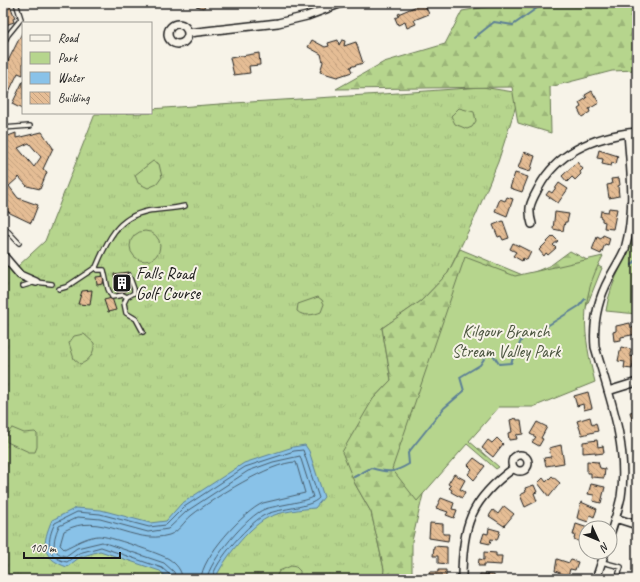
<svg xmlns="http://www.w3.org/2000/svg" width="640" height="582" font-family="Caveat,sans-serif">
  <defs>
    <pattern id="grass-tufts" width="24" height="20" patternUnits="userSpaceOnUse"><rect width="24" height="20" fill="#b6d58d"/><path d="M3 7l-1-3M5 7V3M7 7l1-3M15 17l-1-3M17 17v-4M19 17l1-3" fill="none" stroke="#9cb679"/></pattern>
    <pattern id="forest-firs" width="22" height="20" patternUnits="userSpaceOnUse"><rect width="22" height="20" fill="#b6d58d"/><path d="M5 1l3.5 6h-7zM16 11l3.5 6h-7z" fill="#9cb679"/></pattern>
    <pattern id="building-back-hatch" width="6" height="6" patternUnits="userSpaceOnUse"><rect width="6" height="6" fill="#e5bd95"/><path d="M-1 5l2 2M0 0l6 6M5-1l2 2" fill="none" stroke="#c4a280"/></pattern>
  </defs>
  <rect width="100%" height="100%" fill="#f7f3e8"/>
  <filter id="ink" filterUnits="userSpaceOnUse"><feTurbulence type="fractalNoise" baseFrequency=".025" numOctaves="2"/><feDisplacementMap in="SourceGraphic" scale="8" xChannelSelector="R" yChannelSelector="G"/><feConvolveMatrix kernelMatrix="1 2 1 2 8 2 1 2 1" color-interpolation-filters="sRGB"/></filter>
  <g filter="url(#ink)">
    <path fill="url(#grass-tufts)" stroke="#697854" d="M482,87l38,6 -22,69 -22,53 -28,58 -27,28 -39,27 9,52 -18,19 -18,85 16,28 13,57 -1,10h-380v-328l14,16 28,-26 50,-127 56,-1v-4c110,-9 220,-13 331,-22z"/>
    <path fill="url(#forest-firs)" stroke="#697854" d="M509,3h128v67l-25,1 -62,16 1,46 -33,-10 -6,-36 -176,2 48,-27 61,-18 17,-33z
      M460,249l65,27 26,-11 19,-14 32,17 -21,52 -83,81 -73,85 -13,55v38h-29l1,-10 -13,-57 -16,-28 -13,-32 31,-53 18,-19 -9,-52 39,-27 27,-28z"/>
    <path fill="#b6d58d" stroke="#697854" d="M459,108l15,4 2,9 -4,6 -5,2 -12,-5 -4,-8z
      M153,161l6,3 3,13 -5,7 -9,4 -10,-5 -3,-8z
      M637,220v94l-31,-3c4,-33 26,-58 31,-91z
      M130 246a15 15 0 1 1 30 0a15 15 0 1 1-30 0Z
      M603,256c-24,43 -20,79 -8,126l-62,25h-34l-30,34 30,26 -3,2 -29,-25 -50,57 -25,-32 73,-212 50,19z
      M318,297l4,3 2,4 -3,8c-7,3 -18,5 -24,-1l1,-7z
      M84,334l10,9c1,9 -5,19 -14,21l-6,-5 -5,-16 5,-7z
      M12,428l12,5 11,-1 2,2v13l-2,5h-6l-22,-10v-8z
      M291,566l5,1 4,4v8h-25l4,-8z"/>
    <path fill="#89c2e8" stroke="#5d8096" d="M305,445l4,6 15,46 -9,11c-13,1 -37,4 -48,10 -19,10 -43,41 -52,61h-46l-9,-8 -60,-20 -20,6 -13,10c-27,-9 -25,-24 -15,-47l24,-12 25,2 49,13 16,-2 15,-17 63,-41 49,-16z"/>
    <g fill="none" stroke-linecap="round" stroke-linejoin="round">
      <path stroke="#485e6e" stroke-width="1" d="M171,579l-1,-4 -8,-7 -61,-21 -22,6 -12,9c-22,-4 -20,-23 -12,-39l22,-11 23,2 49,13 17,-2 18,-18 61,-40 49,-16 9,-1 16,48c-9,10 -38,10 -52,16 -15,5 -54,49 -55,65
        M176,579l-2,-7 -10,-9 -62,-21 -25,6 -11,8c-17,-2 -12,-19 -7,-30l19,-9 22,2 48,13 20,-3 19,-18 61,-40 25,-9 27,-6 13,41c-4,4 -39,9 -48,12 -16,5 -57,53 -58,70
        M182,579c0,-9 -6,-15 -13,-20 -8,-5 -62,-24 -71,-23 -12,1 -23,8 -34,13l-4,-4 4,-14c36,-21 69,15 105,4 10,-3 15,-14 23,-20 20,-16 79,-53 104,-53l9,31 -42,10c-19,8 -62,55 -62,76"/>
      <path stroke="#5d8096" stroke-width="2" d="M633,3h3
        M474,38l20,-16 19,3 31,-22
        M632,265l5,-6
        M354,477l17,-9c17,5 23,5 38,-4l-1,-11 36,-45 20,-17 -4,-14 20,-12 10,-15 9,14 12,-1 14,-31 14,-1 40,-25 6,-7"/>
    </g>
    <path fill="url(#building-back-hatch)" stroke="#1c1c1c" fill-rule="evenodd" d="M197,3h14l-1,2 -5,-2 -1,5 -8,-2z
      M424,3l5,11 -15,6 2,4 -9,4 -2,-6 -7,3 -3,-7 4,-2 -1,-2z
      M7,4l1,2 2,-1 5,13 -2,1 1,3 -11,4v-20z
      M23,31v44l-5,-2 -14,29 -1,-31z
      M312,40l13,7 4,-1 -1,-3 10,-3 1,5 3,-5 3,1 -1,5 12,-4 7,21 -13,4 2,5 -15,5 -17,-5 3,-10 -2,-8 -13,-7z
      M259,53l1,12 -11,1 1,7 -16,2 -4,-17z
      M23,81v26l-1,2 -10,-5z
      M592,91l7,12 -10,6 1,3 -8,5 -4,-8 3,-2 -2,-4 8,-5 -2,-3z
      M42,132l11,16 -10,21 4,3 -7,17 -13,-3 -8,-9 -10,9 9,12 20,7 -7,18 -21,-10 -7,-6v-42l4,-4 -4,-4v-19l13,-5v5zM29,143l12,14 -7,10 -16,-19z
      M599,150l19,6 -2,8 -4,-1 -1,3 -9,-2 1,-5 -6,-1z
      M524,152l11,4 -5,16 -12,-4z
      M577,162l6,7 -3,3 1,2 -6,6 -3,-3 -5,5 -5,-6z
      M515,173l13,4 -6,15 -12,-4z
      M619,178l1,7 -2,1 1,10 -10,2 -2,-13 5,-1 -1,-5z
      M559,183l9,6 -10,14 -12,-8 3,-4 3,2z
      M507,197l6,2 -6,17 -12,-5 5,-12 5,2z
      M609,208l8,1 -4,20 -9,-1 1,-6 -3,-1v-3l-2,-1 1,-6 7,1z
      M555,212l14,2 -2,8h-2l-2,9 -10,-2z
      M503,221l6,17 -6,2 -2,-4 -3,1 -5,-12z
      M603,235l7,3 -2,7 -3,-1 -4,10 -9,-4 5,-13 4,2z
      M553,236l5,5 -5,4 3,3 -8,7 -2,-2 -2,3 -5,-6z
      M513,243l18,9 -4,8 -4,-2 -1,3 -9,-5 3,-4 -6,-3z
      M128,272l-1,19 -9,3 -4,-20z
      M104,276l-1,8 -6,1 -1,-8z
      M92,290l-2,15 -12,-1 4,-13z
      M112,298l4,12 -8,2 -4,-12z
      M630,323l1,5 5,-1 1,7 -16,3v3l-7,1 -1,-9 3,-1v-5z
      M621,347l10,2 -1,7 5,1 -3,12 -8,-1 1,-6 -7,-1z
      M588,392l4,16 -8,2 -1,-6 -6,2 -3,-10z
      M637,401v17l-5,2 -2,-8 6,-1 -3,-9z
      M590,417l2,8 4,-2 2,8 -16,4 -5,-14z
      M516,418l1,2h4l2,14 -7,1 1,4 -8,1 -1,-7 4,-1 -2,-12z
      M537,422l10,5 -6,11 2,1 -4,7 -7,-4 4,-5 -6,-3z
      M497,438l6,6 -10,13 -11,-9 6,-8 4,3z
      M597,440l1,7 5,-1 1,7 -8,1 -1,-2 -12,1v-11z
      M561,445l3,18 -18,3 -2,-8 7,-1 -2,-9z
      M474,458l11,8 -11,14 -6,-6 4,-5 -4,-4z
      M587,461l11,1 2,6 5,1 -1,9 -13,-1v-4h-4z
      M454,474l11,6 -5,9 5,3 -3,6 -11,-6 1,-2 -3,-2 2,-2 -3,-2z
      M552,476l8,7 -11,14 -11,-14 5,-5 3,4z
      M591,484l14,3 -4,16 -8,-2 1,-6 -6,-1z
      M534,485l3,7 -3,1 3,8 -12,6 -5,-12 6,-3 -1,-4z
      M441,498l13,5 -2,6 5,1 -3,8 -8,-3 2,-3 -12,-4z
      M581,502l16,7 -3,8 -4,-2 -2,7 -11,-4z
      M504,506l10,8 -10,12 -15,-10 4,-6 5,4z
      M430,523l13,1v10h6l-1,7 -19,-3z
      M576,524l12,4h-2v17l-12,-6 1,-4h-2z
      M489,528l11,3 -3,9 -6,-1 -1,5 -9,-2 3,-9 4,1z
      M434,546l13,1v17l-9,-1v-7h-5z
      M484,552l12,1v3h6l-1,9 -17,-1v2h-6l1,-7 5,1z
      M557,559l12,4 2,-3 7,2 -3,8 -5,-1 -2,7 -13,-5z
      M438,570h8v7h-5v2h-12v-7h9z
      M480,574l14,1v4h-15z"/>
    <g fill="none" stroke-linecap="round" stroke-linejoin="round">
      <defs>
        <path id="service" d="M3,45l5,-10 13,-16 -5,-16
          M3,128l27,-2
          M3,226l16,17
          M129,275l5,14v4l-7,4 -3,6 2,10 10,6 7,13
          M23,286l13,-4 16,2
          M59,289l7,-2 30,-20
          M127,297l-4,-2 -11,2 -4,-8 -4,-19h-7l-1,-3c11,-26 21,-50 52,-56 12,-2 25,-2 37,-5
          M602,562l19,5 -4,12"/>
        <path id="minor" d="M168 34a10 10 0 1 1 20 0a10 10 0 1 1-20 0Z
          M188,33l90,-10 29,-7 35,-13
          M532,224c-5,-17 -1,-22 7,-37 20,-37 58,-51 98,-55
          M3,255l17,20 16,7
          M608,391l29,-9
          M512 463a8 8 0 1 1 16 0a8 8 0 1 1-16 0Z
          M615,518l22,7
          M610,535c4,-12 8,-25 11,-38 8,-50 -12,-102 -26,-150 -2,-24 2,-46 14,-68 5,-10 12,-20 16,-30 11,-39 6,-76 3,-116
          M462,579c0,-53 8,-79 52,-111
          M596,579l9,-27"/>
      </defs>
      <use href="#service" stroke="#1c1c1c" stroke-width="6"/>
      <use href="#minor" stroke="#1c1c1c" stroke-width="10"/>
      <use href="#service" stroke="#f7f3e8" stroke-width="3.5"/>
      <use href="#minor" stroke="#f7f3e8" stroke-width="7"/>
    </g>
  </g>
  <defs>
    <symbol id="building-square" viewBox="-11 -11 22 22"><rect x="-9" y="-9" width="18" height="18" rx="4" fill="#1c1c1c" stroke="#f7f3e8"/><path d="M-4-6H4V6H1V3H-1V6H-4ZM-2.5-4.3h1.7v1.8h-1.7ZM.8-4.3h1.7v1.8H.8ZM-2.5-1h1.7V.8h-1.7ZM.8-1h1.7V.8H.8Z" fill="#fff"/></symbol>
  </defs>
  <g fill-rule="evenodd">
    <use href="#building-square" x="111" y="272" width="22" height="22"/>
  </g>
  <g text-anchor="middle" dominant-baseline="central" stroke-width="4" stroke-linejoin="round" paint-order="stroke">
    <g font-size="17" fill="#1c1c1c" stroke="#f7f3e8" text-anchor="start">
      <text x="136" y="273">Falls Road<tspan x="136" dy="20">Golf Course</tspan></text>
    </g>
    <g font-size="17" fill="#4a543e" stroke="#f7f3e8">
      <text x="506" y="331">Kilgour Branch<tspan x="506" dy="20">Stream Valley Park</tspan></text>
    </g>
  </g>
  <rect width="640" height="582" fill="none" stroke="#f7f3e8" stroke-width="16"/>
  <rect x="8" y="8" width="624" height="566" fill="none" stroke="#1c1c1c" stroke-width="1.5" filter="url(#ink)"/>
  <rect x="22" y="22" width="130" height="92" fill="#f7f3e8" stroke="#9f9d96"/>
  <rect x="30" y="35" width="20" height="6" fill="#f7f3e8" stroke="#9f9d96"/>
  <text x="58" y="42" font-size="12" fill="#1c1c1c">Road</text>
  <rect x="30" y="52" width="20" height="12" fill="#b6d58d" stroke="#9f9d96"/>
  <text x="58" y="62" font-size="12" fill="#1c1c1c">Park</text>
  <rect x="30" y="72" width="20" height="12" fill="#89c2e8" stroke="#9f9d96"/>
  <text x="58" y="82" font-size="12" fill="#1c1c1c">Water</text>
  <rect x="30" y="92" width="20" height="12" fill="url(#building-back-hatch)" stroke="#9f9d96"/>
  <text x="58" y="102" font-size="12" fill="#1c1c1c">Building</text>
  <g transform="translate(598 540) rotate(134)"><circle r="19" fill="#f7f3e8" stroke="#9f9d96"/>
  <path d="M0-3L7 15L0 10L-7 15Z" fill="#1c1c1c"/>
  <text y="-6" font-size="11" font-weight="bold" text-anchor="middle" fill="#1c1c1c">N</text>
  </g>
  <path d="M24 552v6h96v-6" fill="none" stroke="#1c1c1c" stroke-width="2"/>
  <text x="30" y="552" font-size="12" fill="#1c1c1c" stroke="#f7f3e8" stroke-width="3" paint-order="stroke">100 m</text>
</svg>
